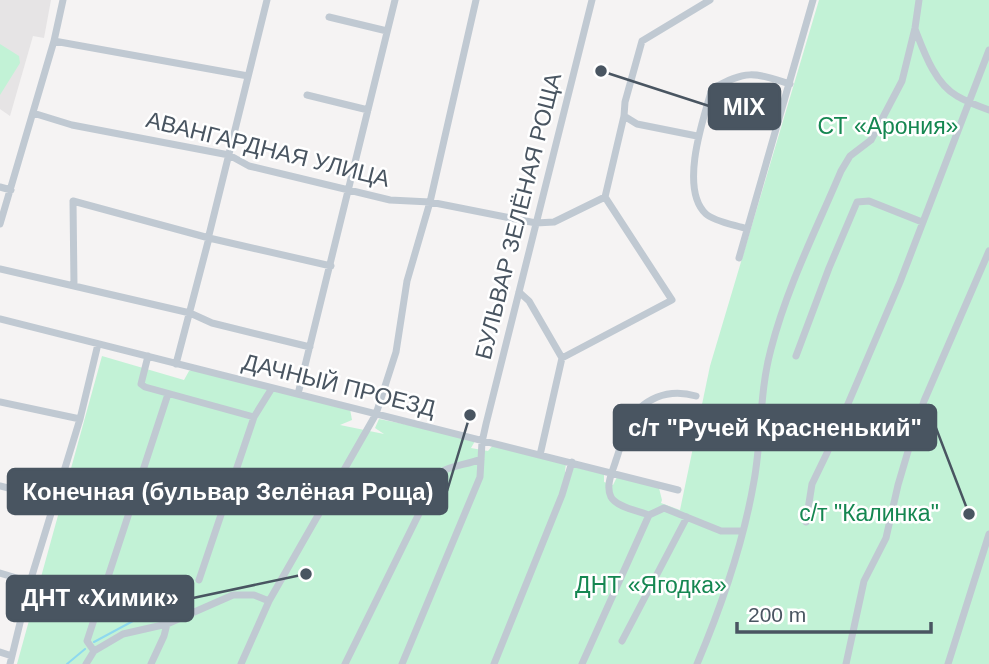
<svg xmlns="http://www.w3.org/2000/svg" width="989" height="664" font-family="Helvetica,sans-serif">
  <rect width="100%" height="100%" fill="#f5f3f3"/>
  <path fill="#e6e4e5" d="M0,0h51l-7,38 -11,-2 -23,80 -10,-7z"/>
  <path fill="#c2f2d6" d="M819,0h170v664h-972l85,-308 82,24 5,-9 5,-2 156,40 2,11 -12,5 44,9 -9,-6 4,-9 94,19 2,3 -4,7 17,3 5,-6 73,18 -1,9 6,1 3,-6 30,7v8l9,3 4,-8 42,11 3,12 -1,3 19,7 30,-144z
    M0,44l19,12 1,7 -20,32z"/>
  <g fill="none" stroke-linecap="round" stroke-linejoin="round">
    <path stroke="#8ed9ef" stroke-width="2" d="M94,642l39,-21 27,-7
      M67,664l18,-15"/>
    <path stroke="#c0c9d2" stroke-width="7" d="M329,17l58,14
      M915,29c9,23 20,55 42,67 10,6 21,10 32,14
      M54,41l194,35
      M307,95l61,15
      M33,113l39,12 157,30 20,11 141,34 40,2 106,21 18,-1 51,-25
      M624,116l13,8 60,12
      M0,187l11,3
      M0,224l54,-183 9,-41
      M747,229c-11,-4 -32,-7 -41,-15 -27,-25 -3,-95 6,-125 34,-19 41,-17 78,-5
      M209,238l122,28
      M208,239l59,-239
      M739,258l74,-258
      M0,269l74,17
      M519,292l10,9 33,57
      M0,319l678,171
      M148,356l-7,28 4,3 109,30 -55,163
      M796,356l33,-88 28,-66 12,-1 53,21
      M176,364l33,-126 -136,-37 1,85 116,27 22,10 98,24
      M168,394l-81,247 7,10 29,-17 44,-10 66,-29h21l15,6
      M298,394l97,-394
      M0,402l80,17
      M254,417l18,-29
      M540,455l22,-97 110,-58 -67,-103 19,-81 1,-14 17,-61 68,-41
      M0,486l55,14
      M649,515c-10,-4 -33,-8 -38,-18 -6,-12 2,-26 5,-37 4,-11 7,-25 12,-36 14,-26 40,-36 68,-28
      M649,515l15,-7 57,23h22
      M806,522l6,-38 15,-31 73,-171 89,-232
      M0,573l30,9
      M622,641l65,-124
      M0,652l12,4
      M10,664l20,-82 50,-163 18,-75
      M86,664l8,-13
      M151,664l13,-28 3,-12
      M241,664l28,-63 107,-187 20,-62 11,-71 23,-79 46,-202
      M345,664l94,-191c12,-8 28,-8 42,-14
      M402,664l78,-187 2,-35 4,-18 106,-424
      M494,664l68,-169 10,-33
      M582,664l67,-149
      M697,664c25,-59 46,-119 57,-183 8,-44 5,-88 17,-132 16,-62 45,-119 70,-178l9,-15 21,-16 31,-59 13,-53 4,-28
      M846,664l18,-83 22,-43 12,-53 16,-54 10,-30 65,-150
      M948,664l41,-130"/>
  </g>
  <g text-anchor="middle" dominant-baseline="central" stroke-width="5" stroke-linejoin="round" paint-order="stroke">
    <g font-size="23" fill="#158751" stroke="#fff">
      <text x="888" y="126">СТ «Арония»</text>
      <text x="869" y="513">с/т "Калинка"</text>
      <text x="651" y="585">ДНТ «Ягодка»</text>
    </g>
    <g font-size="23" fill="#495561" stroke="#fff">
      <text transform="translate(268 149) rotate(14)">АВАНГАРДНАЯ УЛИЦА</text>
      <text transform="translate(518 216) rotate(-76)">БУЛЬВАР ЗЕЛЁНАЯ РОЩА</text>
      <text transform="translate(339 385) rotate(14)">ДАЧНЫЙ ПРОЕЗД</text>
    </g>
  </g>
  <path fill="none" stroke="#495561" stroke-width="2.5" d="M601 71L709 106M969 514L936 428M470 415L447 491M306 574L193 598"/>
  <g fill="#495561" stroke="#fff" stroke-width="2.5">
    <circle cx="601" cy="71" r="7"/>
    <circle cx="969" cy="514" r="7"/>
    <circle cx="470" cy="415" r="7"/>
    <circle cx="306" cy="574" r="7"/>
  </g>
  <g fill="#495561" stroke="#495561" stroke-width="2.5">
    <rect x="709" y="84" width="71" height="45" rx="7"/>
    <rect x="614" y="405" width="322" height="45" rx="7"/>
    <rect x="8" y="469" width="439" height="45" rx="7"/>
    <rect x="7" y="576" width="186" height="45" rx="7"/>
  </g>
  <g font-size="24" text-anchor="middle" font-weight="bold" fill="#fff">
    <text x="744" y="115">MIX</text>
    <text x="775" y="436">с/т "Ручей Красненький"</text>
    <text x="228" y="500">Конечная (бульвар Зелёная Роща)</text>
    <text x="100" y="606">ДНТ «Химик»</text>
  </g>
  <path d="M737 622v10h194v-10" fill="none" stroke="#495561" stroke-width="3.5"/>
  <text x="748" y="622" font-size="21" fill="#495561" stroke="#ffffff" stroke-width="5" paint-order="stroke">200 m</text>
</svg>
